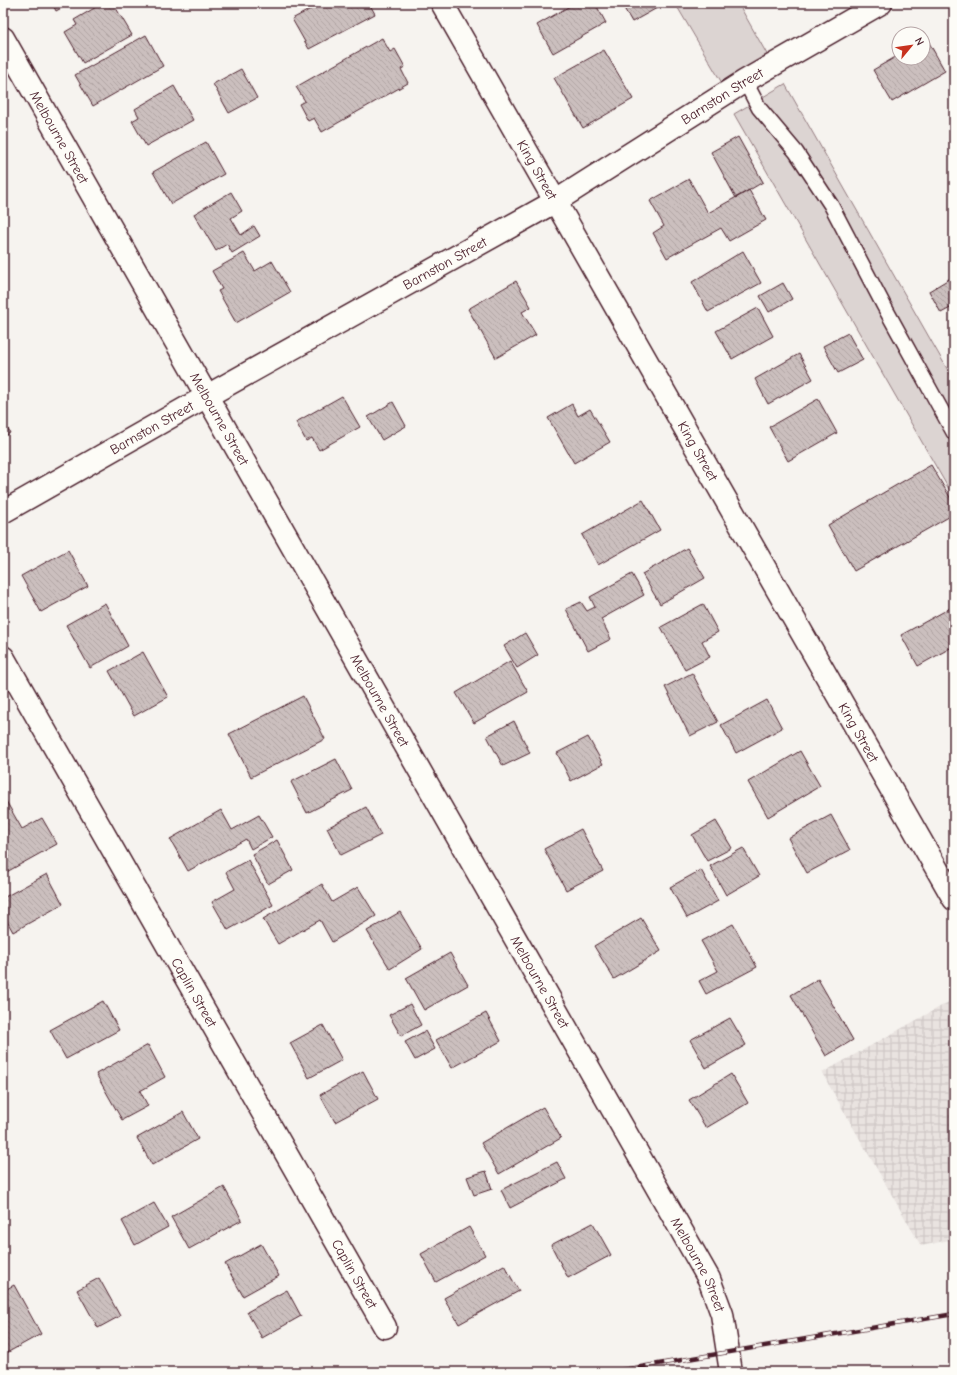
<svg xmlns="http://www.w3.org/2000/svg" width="957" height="1375" font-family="'Comic Neue',sans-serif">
  <defs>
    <pattern id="industrial-grid" width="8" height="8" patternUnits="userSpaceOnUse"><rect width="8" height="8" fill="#e9e3e0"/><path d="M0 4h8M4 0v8" fill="none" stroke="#c9c2c0"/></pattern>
    <pattern id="building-back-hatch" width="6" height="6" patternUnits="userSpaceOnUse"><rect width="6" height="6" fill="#cbbfbe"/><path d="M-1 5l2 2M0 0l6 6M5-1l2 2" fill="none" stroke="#b0a4a3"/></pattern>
  </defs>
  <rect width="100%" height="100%" fill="#f6f3ef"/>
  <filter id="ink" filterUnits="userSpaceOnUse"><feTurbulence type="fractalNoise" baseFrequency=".025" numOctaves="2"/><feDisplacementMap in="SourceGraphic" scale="8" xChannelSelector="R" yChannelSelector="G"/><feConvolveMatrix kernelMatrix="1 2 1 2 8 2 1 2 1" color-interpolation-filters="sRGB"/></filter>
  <g filter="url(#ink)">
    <path fill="url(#industrial-grid)" d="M954,999v240l-33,7 -99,-173z"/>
    <path fill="#dcd4d2" stroke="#937a7e" d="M675,3h63l30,53 -46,27z
      M785,84l169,297v117l-220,-384z"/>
    <path fill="url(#building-back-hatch)" stroke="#4a1f2b" d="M52,3h19l-15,8z
      M103,3h10l19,32 -49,28 -18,-31 12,-7 -3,-5z
      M322,3h47l6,11 -66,35 -17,-30z
      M575,3h20l11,20 -53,30 -16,-28z
      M621,3h45l-34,19z
      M146,35l17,31 -70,40 -18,-31z
      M382,38l8,14 5,-3 10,18 -4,2 7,14 -86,49 -8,-14 -6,3 -9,-17 6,-3 -9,-14z
      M927,39l18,32 -53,31 -19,-32 26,-15v3h24v-17z
      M604,50l29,49 -50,29 -29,-50z
      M241,69l16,29 -28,15 -16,-29z
      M174,86l19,34 -47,26 -14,-25 7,-4 -4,-8z
      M738,137l25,45 -27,16 -25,-46z
      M206,142l18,32 -53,30 -18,-32z
      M689,179l19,34 41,-23 17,30 -37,21 -8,-13 -54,30 -14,-25 11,-7 -14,-25z
      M231,192l11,19 -11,7 10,17 13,-9 6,10 -28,17 -5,-9 -11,7 -22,-37z
      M743,251l18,32 -53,29 -16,-30z
      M244,253l11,18 17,-10 18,31 -54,31 -18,-32 4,-2 -10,-18z
      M954,276v30l-13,7 -12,-22z
      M516,281l15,26 -9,5 14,23 -40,23 -28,-49z
      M783,283l9,16 -23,13 -9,-16z
      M758,308l15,28 -41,23 -16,-28z
      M848,333l15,27 -25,13 -15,-27z
      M799,354l14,25 -45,25 -13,-25z
      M342,396l18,31 -41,23 -7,-12 -6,3 -10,-19z
      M818,399l19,34 -49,28 -19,-34z
      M393,402l13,24 -24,14 -14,-23z
      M572,404l6,12 12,-7 20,33 -36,21 -26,-45z
      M3,420l7,13 -7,4z
      M931,465l23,39v10l-100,57 -26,-46z
      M643,500l17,30 -62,35 -16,-30z
      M687,548l18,30 -45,26 -18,-30z
      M68,550l20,36 -47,26 -20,-36z
      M632,574l12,21 -43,24 10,20 -23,12 -22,-42 15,-7 6,9 8,-4 -5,-10z
      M105,603l23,43 -38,22 -24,-43z
      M703,604l15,28 -16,9 8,16 -25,13 -24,-43z
      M954,606v40l-36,20 -17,-31z
      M525,633l13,22 -21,13 -13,-22z
      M143,652l25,45 -34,19 -25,-45z
      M510,661l18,31 -54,31 -18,-30z
      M692,673l26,49 -28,14 -25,-49z
      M303,696l22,43 -74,38 -22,-43z
      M767,700l15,28 -46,25 -15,-28z
      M514,721l16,32 -27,13 -16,-30z
      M588,737l15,27 -32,17 -14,-28z
      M800,751l20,35 -52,31 -20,-35z
      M336,759l16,31 -45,23 -16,-31z
      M6,801l16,28 20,-11 15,26 -54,30v-71z
      M366,807l15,28 -40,20 -14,-27z
      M221,810l11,20 27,-15 13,22 -21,12 -5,-10 -58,32 -18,-32z
      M831,815l19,35 -43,23 -19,-35z
      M716,821l16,27 -25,13 -15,-26z
      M581,829l22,42 -37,19 -22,-41z
      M277,840l16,30 -25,14 -16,-30z
      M743,848l16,28 -33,19 -16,-29z
      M248,860l25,45 -45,25 -16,-28 23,-13 -9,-17z
      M701,870l17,31 -31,17 -17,-31z
      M47,874l16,30 -50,28 -10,-18v-16z
      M322,884l10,18 26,-15 18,29 -44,26 -12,-22 -42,24 -15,-25z
      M400,912l22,37 -32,20 -23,-38z
      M641,918l20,33 -47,28 -20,-33z
      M733,924l24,43 -51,27 -7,-13 19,-10 -17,-30z
      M450,953l18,32 -44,25 -18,-32z
      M818,979l35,61 -27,16 -35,-61z
      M103,1001l16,29 -53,29 -16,-29z
      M410,1004l11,21 -20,11 -12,-21z
      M486,1013l15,28 -49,27 -16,-28z
      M730,1018l16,27 -40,23 -16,-28z
      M323,1025l19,35 -33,18 -19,-35z
      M425,1031l10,18 -20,11 -10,-18z
      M148,1045l17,32 -25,14 8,15 -26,14 -26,-46z
      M363,1071l15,28 -43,23 -15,-27z
      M731,1074l17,29 -42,25 -17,-28z
      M543,1107l18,31 -62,36 -18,-31z
      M183,1112l15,27 -46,26 -15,-27z
      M557,1162l9,17 -56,29 -9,-18z
      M486,1171l6,18 -18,6 -7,-18z
      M224,1187l18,33 -53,29 -18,-32z
      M154,1203l14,24 -33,18 -13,-24z
      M593,1223l18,32 -43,23 -17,-33z
      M469,1227l16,28 -49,27 -15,-28z
      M261,1244l18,32 -36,20 -18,-32z
      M504,1265l15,26 -60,33 -15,-26z
      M99,1278l21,38 -22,12 -21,-38z
      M14,1285l27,49 -38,21v-64z
      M287,1290l14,26 -39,22 -15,-26z"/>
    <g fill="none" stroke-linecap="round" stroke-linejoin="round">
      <defs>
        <path id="service" d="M745,81l14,27 37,44 35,53 53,101 70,127"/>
        <g id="minor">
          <path id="s1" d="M442,3l512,896"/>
          <path id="s2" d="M3,38l706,1241 13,35 9,58"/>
          <path id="s3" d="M3,512l204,-116 349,-195 189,-120 136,-78"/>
          <path id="s4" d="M3,657l382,670"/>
        </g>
      </defs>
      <use href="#service" stroke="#4a1f2b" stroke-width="17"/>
      <use href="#minor" stroke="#4a1f2b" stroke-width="25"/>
      <use href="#service" stroke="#fdfcf7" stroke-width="14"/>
      <use href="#minor" stroke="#fdfcf7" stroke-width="22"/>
      <defs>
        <path id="rail" d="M611,1372l343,-58"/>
      </defs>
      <use href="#rail" stroke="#4a1f2b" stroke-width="4.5"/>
      <use href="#rail" stroke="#fdfcf7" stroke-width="3" stroke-dasharray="9" stroke-linecap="butt"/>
    </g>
  </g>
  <g text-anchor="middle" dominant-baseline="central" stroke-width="3.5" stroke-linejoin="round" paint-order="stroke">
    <g font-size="14" fill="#4a1f2b" stroke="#fdfcf7">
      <text stroke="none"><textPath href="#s3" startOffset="831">Barnston Street</textPath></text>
      <text stroke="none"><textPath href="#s2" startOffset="114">Melbourne Street</textPath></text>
      <text stroke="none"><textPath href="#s1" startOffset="192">King Street</textPath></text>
      <text stroke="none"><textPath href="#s3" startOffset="507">Barnston Street</textPath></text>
      <text stroke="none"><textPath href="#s2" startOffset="438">Melbourne Street</textPath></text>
      <text stroke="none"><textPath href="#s3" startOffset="171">Barnston Street</textPath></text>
      <text stroke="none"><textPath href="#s1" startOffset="516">King Street</textPath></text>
      <text stroke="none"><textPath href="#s2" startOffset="762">Melbourne Street</textPath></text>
      <text stroke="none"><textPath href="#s1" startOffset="840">King Street</textPath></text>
      <text stroke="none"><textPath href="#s2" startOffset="1086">Melbourne Street</textPath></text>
      <text stroke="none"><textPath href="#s4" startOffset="386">Caplin Street</textPath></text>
      <text stroke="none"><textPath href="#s2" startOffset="1410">Melbourne Street</textPath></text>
      <text stroke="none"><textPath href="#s4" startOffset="710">Caplin Street</textPath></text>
    </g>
  </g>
  <rect width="957" height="1375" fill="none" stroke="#fdfcf7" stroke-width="16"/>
  <rect x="8" y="8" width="941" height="1359" fill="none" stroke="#4a1f2b" stroke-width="1.5" filter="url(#ink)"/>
  <g transform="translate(911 46) rotate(61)"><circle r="19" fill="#fdfcf7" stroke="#b5a4a5"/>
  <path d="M0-3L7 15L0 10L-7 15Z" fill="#c8321e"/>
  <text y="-6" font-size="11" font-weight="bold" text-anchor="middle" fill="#4a1f2b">N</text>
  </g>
</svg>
